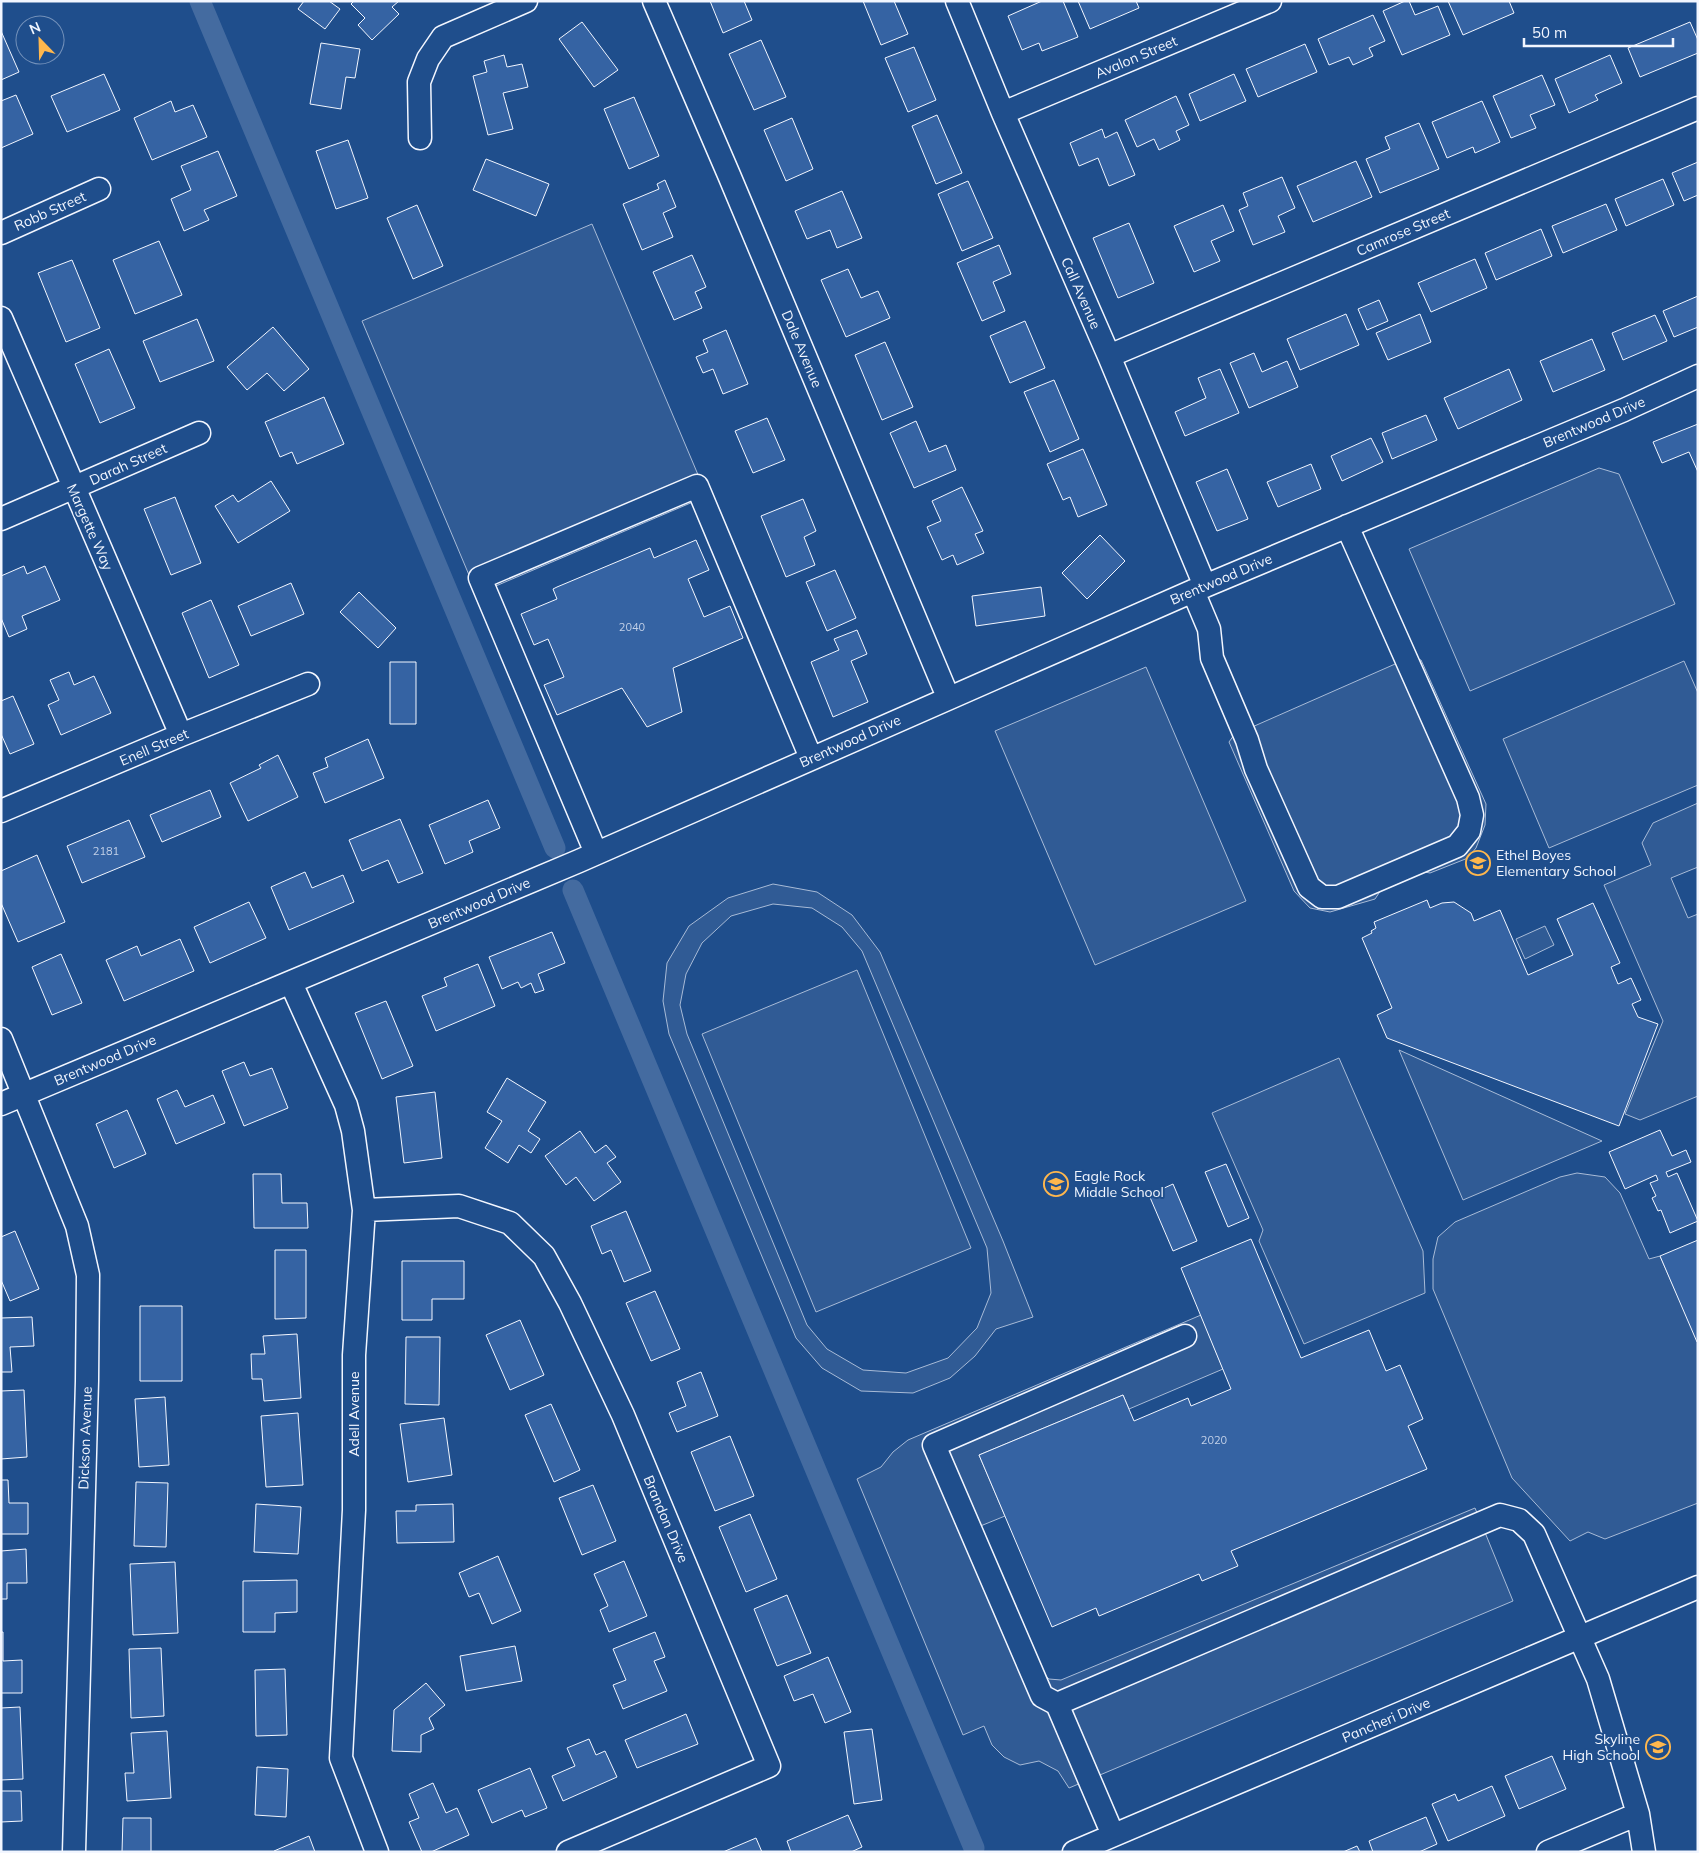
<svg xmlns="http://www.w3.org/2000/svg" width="1699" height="1853" font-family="Mulish,sans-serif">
  <rect width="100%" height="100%" fill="#1f4e8c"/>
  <path fill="#305b95" stroke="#a8bbd7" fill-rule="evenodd" d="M592,224l115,272 -230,98 -115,-273z
    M1599,468l20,6 56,130 -205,87 -61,-142z
    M1411,657l10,3 65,144 -1,21 -9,23 -8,10 -38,15 -16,-3 -27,11 -12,18 -45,13 -20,-4 -16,-17 -65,-149 5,-7z
    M1684,661l14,32v92l-149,63 -46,-109z
    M1146,667l100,234 -151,64 -100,-234z
    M1698,803v64l-27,11 17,40 10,-4v182l-58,24 -15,-6 38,-93 -59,-136 47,-20 -9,-22 11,-20z
    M773,884l44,8 35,23 28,37 123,289 30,76 -37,12 -21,27 -25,22 -37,15 -52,-2 -39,-23 -26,-30 -127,-304 -6,-33 4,-38 22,-37 39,-28zM773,904l39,4 30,19 20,24 125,297 4,45 -14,35 -29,30 -42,15 -43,-3 -36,-21 -20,-24 -120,-291 -7,-29 6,-31 16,-31 29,-27z
    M1545,926l9,19 -29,14 -9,-20z
    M857,970l114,278 -155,64 -114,-278z
    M1399,1050l203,91 -139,59z
    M1339,1058l84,193 2,42 -121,51 -45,-103 4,-11 -51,-117z
    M1577,1173l28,4 15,16 29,66 11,-3 38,86v161l-93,36 -17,-7 -18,9 -58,-63 -79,-189v-30l5,-22 17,-15 105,-45z
    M1201,1315l22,54 -94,40 -6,-14 -144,60 26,61 -27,11 62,144 9,8 12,1 414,-172 38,93 -444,187 -11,-17 -19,-10 -19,4 -16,-8 -12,-12 -8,-19 -21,9 -106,-256 24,-12 12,-15 15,-12z"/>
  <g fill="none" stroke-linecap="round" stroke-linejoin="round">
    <path stroke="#446ba0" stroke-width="21" d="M200,1l355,847
      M573,890l401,958"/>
  </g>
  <path fill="#3563a3" stroke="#f2f6ff" d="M304,1h25l11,8 -15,20 -27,-20z
    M354,1h45l-7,6 7,7 -27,26 -14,-15 7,-7 -14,-14z
    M710,1h34l8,19 -29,13z
    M863,1h31l14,33 -27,11z
    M1042,1h21l15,36 -36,14 -3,-8 -17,7 -14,-34z
    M1078,1h58l3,7 -49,21z
    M1405,1h4l6,14 23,-9 12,29 -48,20 -19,-44z
    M1448,1h61l5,12 -51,22z
    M1373,15l12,26 -16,7 4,8 -20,9 -4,-8 -20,8 -11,-26z
    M582,22l36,48 -24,17 -35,-48z
    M1690,22l8,18v13l-58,24 -12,-29z
    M1,31l18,41 -18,8z
    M761,40l25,57 -32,13 -25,-56z
    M321,43l39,6 -5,29 -9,-1 -5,32 -31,-5z
    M1305,44l12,28 -59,25 -12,-28z
    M914,47l22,53 -28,12 -23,-54z
    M504,55l3,12 15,-3 6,23 -25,6 10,36 -25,6 -15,-59 14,-4 -3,-11z
    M1610,55l12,28 -27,12 3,5 -29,13 -14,-34z
    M104,74l16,36 -53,22 -16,-36z
    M1234,74l12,27 -46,20 -11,-27z
    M1542,75l13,30 -25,10 6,13 -25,10 -18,-42z
    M16,95l17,39 -32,14v-47z
    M1176,96l13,29 -13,6 4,9 -21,10 -5,-11 -17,8 -12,-27z
    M634,97l25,59 -30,13 -25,-60z
    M171,101l4,11 18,-7 14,32 -55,23 -18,-42z
    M1482,101l18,41 -25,11 -2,-6 -26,11 -15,-36z
    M937,115l25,58 -26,11 -24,-58z
    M792,118l21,51 -27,12 -22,-51z
    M1419,123l20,46 -59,24 -14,-34 24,-10 -5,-12z
    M1102,129l3,9 12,-6 18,43 -26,11 -11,-28 -19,8 -9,-23z
    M348,140l20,58 -32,11 -20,-58z
    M218,151l19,45 -33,14 5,10 -25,11 -13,-32 20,-9 -10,-24z
    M486,159l63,25 -13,32 -63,-26z
    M1356,161l16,36 -59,25 -16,-36z
    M1698,162v33l-14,6 -12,-28z
    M1282,177l13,31 -17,8 7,16 -32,13 -14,-35 9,-4 -5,-13z
    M1663,179l11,26 -48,21 -11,-27z
    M665,180l11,27 -13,6 10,24 -31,13 -19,-46 36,-15 -2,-5z
    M968,181l25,57 -31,13 -24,-57z
    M842,191l20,47 -25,10 -7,-18 -23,9 -12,-28z
    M1606,204l11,26 -54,23 -11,-27z
    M417,205l26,61 -30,13 -26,-61z
    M1223,205l11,26 -23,10 9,20 -26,11 -20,-46z
    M1129,223l25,60 -36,15 -25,-60z
    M1541,229l11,27 -56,24 -11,-27z
    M159,241l23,54 -47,19 -22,-54z
    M999,245l12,29 -18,8 12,29 -23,10 -25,-58z
    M692,255l14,32 -11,5 7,16 -28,12 -21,-48z
    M1475,259l12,29 -56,24 -13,-29z
    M72,260l28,68 -34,14 -28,-69z
    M848,269l13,29 17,-7 12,27 -44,19 -25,-57z
    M1698,296v31l-24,10 -11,-26z
    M1379,300l9,21 -21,9 -9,-21z
    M1346,314l13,31 -59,25 -13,-31z
    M1420,314l11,28 -43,18 -12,-27z
    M1655,315l12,26 -44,19 -11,-27z
    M197,319l17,42 -54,21 -17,-41z
    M1025,321l20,47 -35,15 -20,-47z
    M273,327l36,42 -25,22 -17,-18 -20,17 -20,-23z
    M726,330l22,54 -25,10 -10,-25 -10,4 -7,-16 12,-5 -5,-12z
    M1592,339l13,31 -52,22 -13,-31z
    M885,342l28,65 -31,13 -27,-65z
    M109,349l26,59 -35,15 -25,-59z
    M1254,353l8,19 25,-11 11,26 -49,21 -19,-45z
    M1220,369l19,44 -54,23 -10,-24 31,-14 -8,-20z
    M1509,369l13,31 -64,29 -14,-31z
    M1054,380l25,59 -29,13 -26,-60z
    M324,397l20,47 -47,20 -5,-12 -12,5 -15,-35z
    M1426,415l11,25 -45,19 -10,-26z
    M767,418l18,42 -32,13 -18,-42z
    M916,421l13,31 17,-7 10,25 -42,18 -24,-55z
    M1698,424v48l-9,-20 -27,11 -9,-21z
    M1371,438l12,24 -41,19 -11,-25z
    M1083,449l24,56 -29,12 -8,-20 -7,3 -16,-36z
    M1311,464l10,25 -43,18 -11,-25z
    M1227,469l21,50 -31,12 -21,-49z
    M271,481l19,30 -52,32 -23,-37 18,-11 5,7z
    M962,487l21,44 -8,3 9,19 -27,12 -4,-10 -11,5 -15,-33 14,-6 -9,-20z
    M175,497l26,66 -30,12 -27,-66z
    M803,499l13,32 -12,6 11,28 -29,12 -25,-61z
    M1100,535l25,26 -38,38 -25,-26z
    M696,540l13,30 -21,9 16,38 26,-11 13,32 -70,30 9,44 -35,15 -25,-39 -65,27 -13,-30 20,-8 -16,-38 -14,6 -13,-31 36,-15 -4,-10 4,-2 93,-39 4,10z
    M24,566l3,8 18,-8 15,34 -38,16 5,13 -18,8 -8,-19v-42z
    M835,570l21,48 -29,13 -21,-49z
    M291,583l13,31 -53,22 -13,-30z
    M1041,587l4,29 -69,10 -4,-30z
    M359,592l37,36 -18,20 -38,-36z
    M211,600l28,65 -30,13 -27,-65z
    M857,630l10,24 -16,7 17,41 -35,15 -22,-55 28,-12 -5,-11z
    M390,662h26v62h-26z
    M69,672l5,13 20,-9 17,37 -50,22 -13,-30 11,-5 -9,-20z
    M13,696l21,48 -24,10 -9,-20v-33z
    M368,739l16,39 -59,25 -12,-30 15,-6 -3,-9z
    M278,755l20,42 -50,24 -18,-38 31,-15 -2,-3z
    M210,790l11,27 -59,25 -12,-27z
    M488,800l12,28 -31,13 4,11 -28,12 -16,-39z
    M400,819l23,54 -25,10 -10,-23 -26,11 -13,-31z
    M129,820l16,37 -63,26 -15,-37z
    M37,855l28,67 -47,20 -17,-39v-32z
    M305,872l7,16 31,-13 11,27 -65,28 -18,-43z
    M1427,900l3,8 12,-5 12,-1 17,11 3,8 26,-11 28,65 45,-20 -16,-36 36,-16 27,60 -9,4 7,17 13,-6 10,22 -9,4 6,13 20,7 -39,102 -232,-88 -10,-23 15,-7 -30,-70 10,-5 -1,-2 5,-3 -2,-6z
    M249,902l17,36 -56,25 -16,-36z
    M552,932l13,31 -27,11 6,16 -9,3 -4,-10 -10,5 -3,-6 -16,7 -13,-32z
    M180,939l14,32 -70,30 -18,-41 31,-14 4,10z
    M61,954l21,49 -30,12 -20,-48z
    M478,964l17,42 -59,25 -14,-35 25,-10 -3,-8z
    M386,1001l27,65 -31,13 -27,-66z
    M244,1062l6,14 22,-8 16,40 -44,18 -22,-55z
    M507,1078l39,24 -18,29 12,8 -9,14 -12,-8 -11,18 -23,-15 17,-27 -15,-9z
    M177,1090l8,17 28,-12 12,28 -49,21 -19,-45z
    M435,1092l7,66 -38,5 -8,-66z
    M127,1110l19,44 -32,14 -18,-44z
    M1660,1130l12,26 14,-6 5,12 -25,10 2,5 9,-4 21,48 -28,12 -9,-23 -3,1 -6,-13 4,-2 -6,-13 8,-3 -2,-5 -31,14 -16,-37z
    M580,1131l15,22 11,-8 10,12 -9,6 14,19 -27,19 -18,-24 -10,8 -21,-29z
    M1226,1164l23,54 -21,9 -23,-55z
    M253,1174h28l1,29h25l1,25h-54z
    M1173,1184l24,57 -24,10 -24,-56z
    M626,1211l25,60 -27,11 -13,-32 -9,4 -11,-28z
    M15,1231l24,58 -29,12 -9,-21v-43z
    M1251,1239l50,119 68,-28 17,41 14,-6 23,54 -15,7 19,43 -196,82 7,15 -36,15 -3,-7 -100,42 -3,-8 -44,19 -73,-172 144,-60 11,26 54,-23 3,8 40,-17 -50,-121z
    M1698,1240v102h-1l-37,-86z
    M275,1250h31v68l-31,1z
    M402,1261h62v38h-32v21h-30z
    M655,1291l25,58 -29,12 -25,-58z
    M140,1306h42v75h-42z
    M32,1317l2,29 -24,1 2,25h-11v-54z
    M520,1320l24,55 -34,15 -24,-55z
    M297,1334l4,64 -37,3 -2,-22h-10l-1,-25h14l-2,-18z
    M406,1337h34l-1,68 -34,-1z
    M701,1372l17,44 -41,16 -8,-19 17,-7 -9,-24z
    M24,1390l3,67 -26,2v-68z
    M165,1397l4,68 -30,2 -4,-68z
    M551,1404l29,66 -26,12 -29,-67z
    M298,1413l5,72 -37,2 -5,-71z
    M444,1418l8,57 -44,7 -8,-58z
    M730,1436l24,60 -39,15 -24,-59z
    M1,1480h7l1,23h19v31h-27z
    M136,1482l32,1 -2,64 -32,-1z
    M593,1485l23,56 -34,14 -23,-57z
    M256,1504l45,3 -3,47 -44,-2z
    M453,1504l1,38 -57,1 -1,-32h20v-6z
    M750,1514l27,65 -31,13 -27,-65z
    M26,1549l1,34h-20v16h-6v-48z
    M498,1556l23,55 -29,13 -13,-31 -10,4 -10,-24z
    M624,1561l23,55 -38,16 -9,-22 8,-4 -14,-32z
    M175,1562l3,71 -45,2 -3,-71z
    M297,1580v32l-22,1v19h-32v-51z
    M787,1595l24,58 -34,13 -23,-57z
    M1,1632h2v29l19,-1v33h-21z
    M655,1632l10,25 -11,4 13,30 -44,18 -10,-24 13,-5 -13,-31z
    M515,1646l7,35 -56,10 -6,-35z
    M161,1648l3,68 -33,2 -2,-69z
    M828,1657l23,55 -26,11 -12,-29 -19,7 -10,-25z
    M285,1669l2,66 -31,1 -1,-66z
    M426,1683l19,22 -16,13 5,11 -13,6v17l-29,-1 2,-41z
    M20,1707l3,72 -22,1v-72z
    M686,1714l12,30 -61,24 -12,-28z
    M872,1729l10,71 -28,4 -10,-72z
    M167,1731l4,67 -44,3 -2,-28h9l-3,-40z
    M589,1739l7,16 9,-4 12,26 -54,24 -11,-25 23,-10 -8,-18z
    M1552,1756l14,33 -47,20 -14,-33z
    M257,1767l31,2 -2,48 -31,-2z
    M530,1768l17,40 -22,9 -3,-7 -30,13 -14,-33z
    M433,1783l13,30 11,-5 12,27 -38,17h-9l-13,-30 10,-4 -10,-24z
    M1492,1786l13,30 -57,25 -16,-37 23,-10 3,7z
    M1,1791h20l1,30 -21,1z
    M848,1815l14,32 -11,5h-60l-4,-11z
    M1426,1817l11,27 -18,8h-46l-4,-11z
    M123,1818h28v34h-29z
    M309,1836l6,16h-40l-1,-1z
    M756,1838l6,14h-39z
    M1357,1846l3,6h-17z"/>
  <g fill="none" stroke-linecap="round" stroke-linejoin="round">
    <defs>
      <path id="minor" d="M654,1l75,174 219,522
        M957,1l46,112 106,243 96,230
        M1003,113l267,-112
        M420,138l-1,-56 9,-23 15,-22 83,-36
        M1,233l98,-44
        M1,318l180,417
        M1109,356l589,-248
        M1,519l198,-86
        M1193,591l16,38 3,29 35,82 9,29 53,118 13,10h16l119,-51 12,-15 3,-16 -4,-17 -121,-272
        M1,811l180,-76 127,-51
        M596,853l-116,-275 217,-92 114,272
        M291,983l55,122 7,26 11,79 -10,145v155l-13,248 36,94
        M1,1039l76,187 11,49 -1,106 -13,471
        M1,1104l578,-243 614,-270 431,-181 74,-34
        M364,1210l95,-4 51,17 34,33 26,47 53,112 146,351 -201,86
        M1057,1704l-15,-8 -108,-251 251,-109
        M1113,1835l-56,-131 443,-189 19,5 15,14 64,145 40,135 6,38
        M1074,1852l624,-265
        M1548,1852l90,-38"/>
    </defs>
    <use href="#minor" stroke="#f2f6ff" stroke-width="25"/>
    <use href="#minor" stroke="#1f4e8c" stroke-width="22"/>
  </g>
  <defs>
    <symbol id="school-ring" viewBox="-11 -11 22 22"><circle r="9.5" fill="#1f4e8c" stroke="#ffb74d" stroke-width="1.5"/><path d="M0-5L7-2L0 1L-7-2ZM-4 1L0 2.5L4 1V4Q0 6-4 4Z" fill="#ffb74d"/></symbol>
  </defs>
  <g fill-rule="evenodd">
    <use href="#school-ring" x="1464" y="849" width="28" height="28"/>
    <use href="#school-ring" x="1042" y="1170" width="28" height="28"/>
    <use href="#school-ring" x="1644" y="1733" width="28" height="28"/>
  </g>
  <g text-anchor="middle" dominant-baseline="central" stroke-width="4" stroke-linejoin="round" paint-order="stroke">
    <g font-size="11" fill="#c3d1e8">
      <text x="632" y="627">2040</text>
      <text x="106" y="851">2181</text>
      <text x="1214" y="1440">2020</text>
    </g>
    <g font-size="14" fill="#f2f6ff" stroke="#1f4e8c">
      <text transform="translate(1136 57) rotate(-23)">Avalon Street</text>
      <text transform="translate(50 211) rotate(-24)">Robb Street</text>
      <text transform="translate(1403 232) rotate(-23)">Camrose Street</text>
      <text transform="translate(1081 293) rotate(66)">Call Avenue</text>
      <text transform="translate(802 349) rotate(67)">Dale Avenue</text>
      <text transform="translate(1594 422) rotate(-23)">Brentwood Drive</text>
      <text transform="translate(128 464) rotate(-24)">Darah Street</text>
      <text transform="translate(90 527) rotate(66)">Margette Way</text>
      <text transform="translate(1221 579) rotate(-23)">Brentwood Drive</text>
      <text transform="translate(850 741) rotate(-24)">Brentwood Drive</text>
      <text transform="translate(154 747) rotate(-23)">Enell Street</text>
      <text transform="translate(479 903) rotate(-23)">Brentwood Drive</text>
      <text transform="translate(105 1060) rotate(-23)">Brentwood Drive</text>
      <text transform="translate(354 1414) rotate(-90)">Adell Avenue</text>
      <text transform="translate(85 1438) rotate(-88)">Dickson Avenue</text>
      <text transform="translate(666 1519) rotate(67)">Brandon Drive</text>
      <text transform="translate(1386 1720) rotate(-23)">Pancheri Drive</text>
    </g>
    <g font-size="14" fill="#f2f6ff" stroke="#1f4e8c" text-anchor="start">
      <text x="1496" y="855">Ethel Boyes<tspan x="1496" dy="16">Elementary School</tspan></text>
      <text x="1074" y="1176">Eagle Rock<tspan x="1074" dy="16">Middle School</tspan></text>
      <text x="1640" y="1739" text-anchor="end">Skyline<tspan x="1640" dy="16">High School</tspan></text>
    </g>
  </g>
  <rect width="1699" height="1853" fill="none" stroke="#f2f6ff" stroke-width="5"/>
  <g transform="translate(40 40) rotate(337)"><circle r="24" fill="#1f4e8c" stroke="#7391ba"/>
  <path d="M0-4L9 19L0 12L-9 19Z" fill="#ffb74d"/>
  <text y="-8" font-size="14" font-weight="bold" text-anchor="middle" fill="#f2f6ff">N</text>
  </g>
  <path d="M1524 38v8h149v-8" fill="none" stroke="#f2f6ff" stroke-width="2.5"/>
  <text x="1532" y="38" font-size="15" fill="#f2f6ff" stroke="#1f4e8c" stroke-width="4" paint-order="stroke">50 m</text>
</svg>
